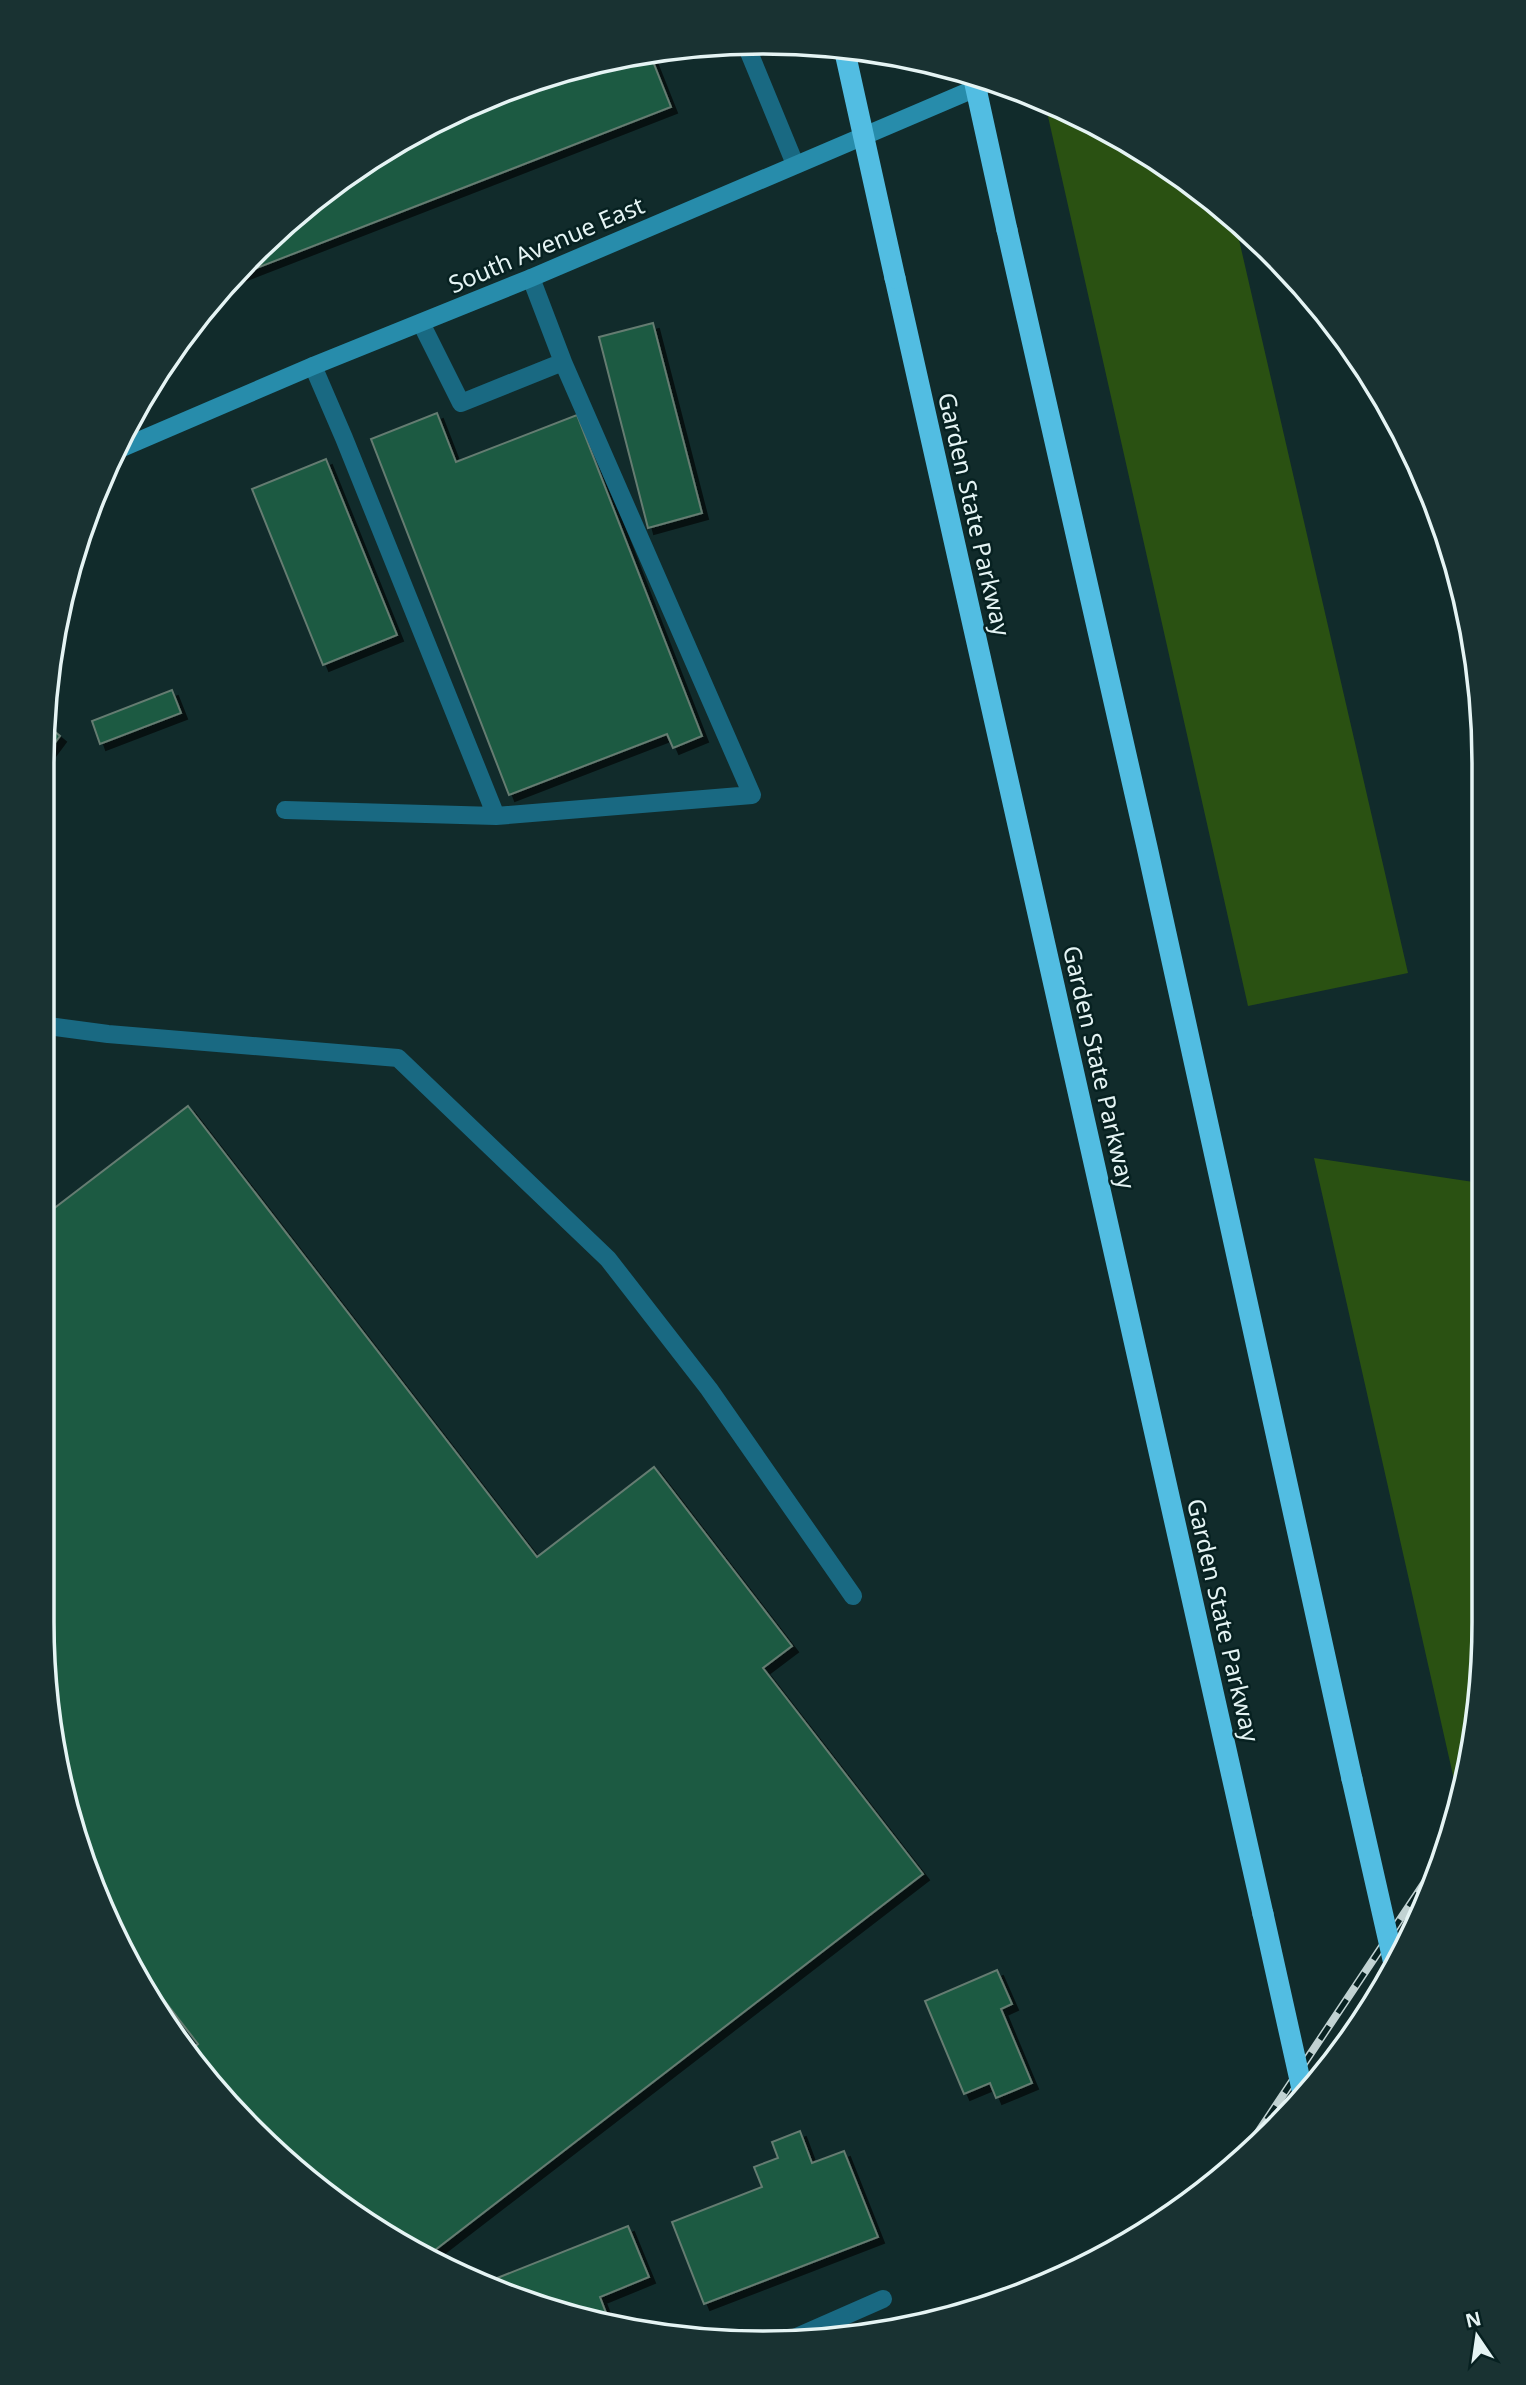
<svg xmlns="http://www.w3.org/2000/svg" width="1526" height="2385" font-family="'Noto Sans',sans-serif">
  <defs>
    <filter id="shadow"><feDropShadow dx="6" dy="6" stdDeviation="0" flood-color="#0009"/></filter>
  </defs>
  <rect width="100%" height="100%" fill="#112b2b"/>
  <path fill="#2a5112" d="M1045,103l78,35 111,80 174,755 -160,33z
    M1314,1158l166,25 -2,533 -21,77z"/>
  <path fill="#1b5a43" stroke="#657c71" stroke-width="2" filter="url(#shadow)" d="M650,54l21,53 -440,171 93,-87 120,-74 132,-50z
    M653,323l49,190 -54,15 -49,-191z
    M437,413l19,49 121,-47 125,321 -29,12 -6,-14 -158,61 -138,-356z
    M326,459l71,176 -74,30 -71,-176z
    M172,690l9,23 -81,31 -8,-23z
    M48,726l12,10 -12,16z
    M188,1106l349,451 117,-90 138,179 -29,22 160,206 -497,383 -102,-63 -71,-62 -65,-80 10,-8 -65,-84 -53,-107 -32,-136v-504z
    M997,1970l15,34 -11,5 31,74 -36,15 -6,-15 -26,11 -39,-93z
    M800,2131l12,32 32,-12 34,86 -174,67 -32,-82 90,-35 -8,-20 24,-9 -6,-16z
    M628,2226l21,51 -49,20 11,29 -80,-21 -49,-21z"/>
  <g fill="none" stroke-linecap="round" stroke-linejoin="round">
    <path stroke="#196982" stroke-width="18" d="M746,45l49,119
      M421,323l40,80 102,-41 -32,-84
      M313,366l31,72 152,378 256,-21 -189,-433
      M285,810l211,6
      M48,1026l60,8 290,24 210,201 101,130 144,207"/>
    <path stroke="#196982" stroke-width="18" d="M792,2339l91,-40"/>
    <path stroke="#278cab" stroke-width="18" d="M115,451l198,-85 218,-88 464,-198"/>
    <path stroke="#52bde2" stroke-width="21" d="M1007,230l140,617 205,932
      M895,278l368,1636"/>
    <defs>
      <path id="rail" d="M1330,2065l50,-75
        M1249,2146l190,-285"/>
    </defs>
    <use href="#rail" stroke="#c1d2d2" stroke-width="8"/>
    <use href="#rail" stroke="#072121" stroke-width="5" stroke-dasharray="16" stroke-linecap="butt"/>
    <path stroke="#52bde2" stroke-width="21" d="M844,48l51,230
      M973,75l34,155
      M1352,1779l42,185
      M1263,1914l41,184"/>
  </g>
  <g text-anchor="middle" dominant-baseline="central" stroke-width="5" stroke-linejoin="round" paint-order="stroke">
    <g font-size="24" fill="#e5f4f4" stroke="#072121">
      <text transform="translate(546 244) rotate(-23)">South Avenue East</text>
      <text transform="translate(975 514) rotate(77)">Garden State Parkway</text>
      <text transform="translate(1100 1067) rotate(77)">Garden State Parkway</text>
      <text transform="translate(1224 1620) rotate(77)">Garden State Parkway</text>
    </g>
  </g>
  <path d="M0 0H1526V2385H0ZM763 54H763A709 709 0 0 1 1472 763V1622A709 709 0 0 1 763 2331H763A709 709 0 0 1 54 1622V763A709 709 0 0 1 763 54Z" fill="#193232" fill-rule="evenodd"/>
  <path fill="none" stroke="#e5f4f4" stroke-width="3.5" d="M763 54H763A709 709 0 0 1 1472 763V1622A709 709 0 0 1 763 2331H763A709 709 0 0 1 54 1622V763A709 709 0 0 1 763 54Z"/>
  <g transform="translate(1477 2336) rotate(347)" stroke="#072121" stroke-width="5" paint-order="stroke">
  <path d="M0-5L12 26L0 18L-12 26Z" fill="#e5f4f4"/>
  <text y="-10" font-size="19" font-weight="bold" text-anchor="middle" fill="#e5f4f4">N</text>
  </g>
</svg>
